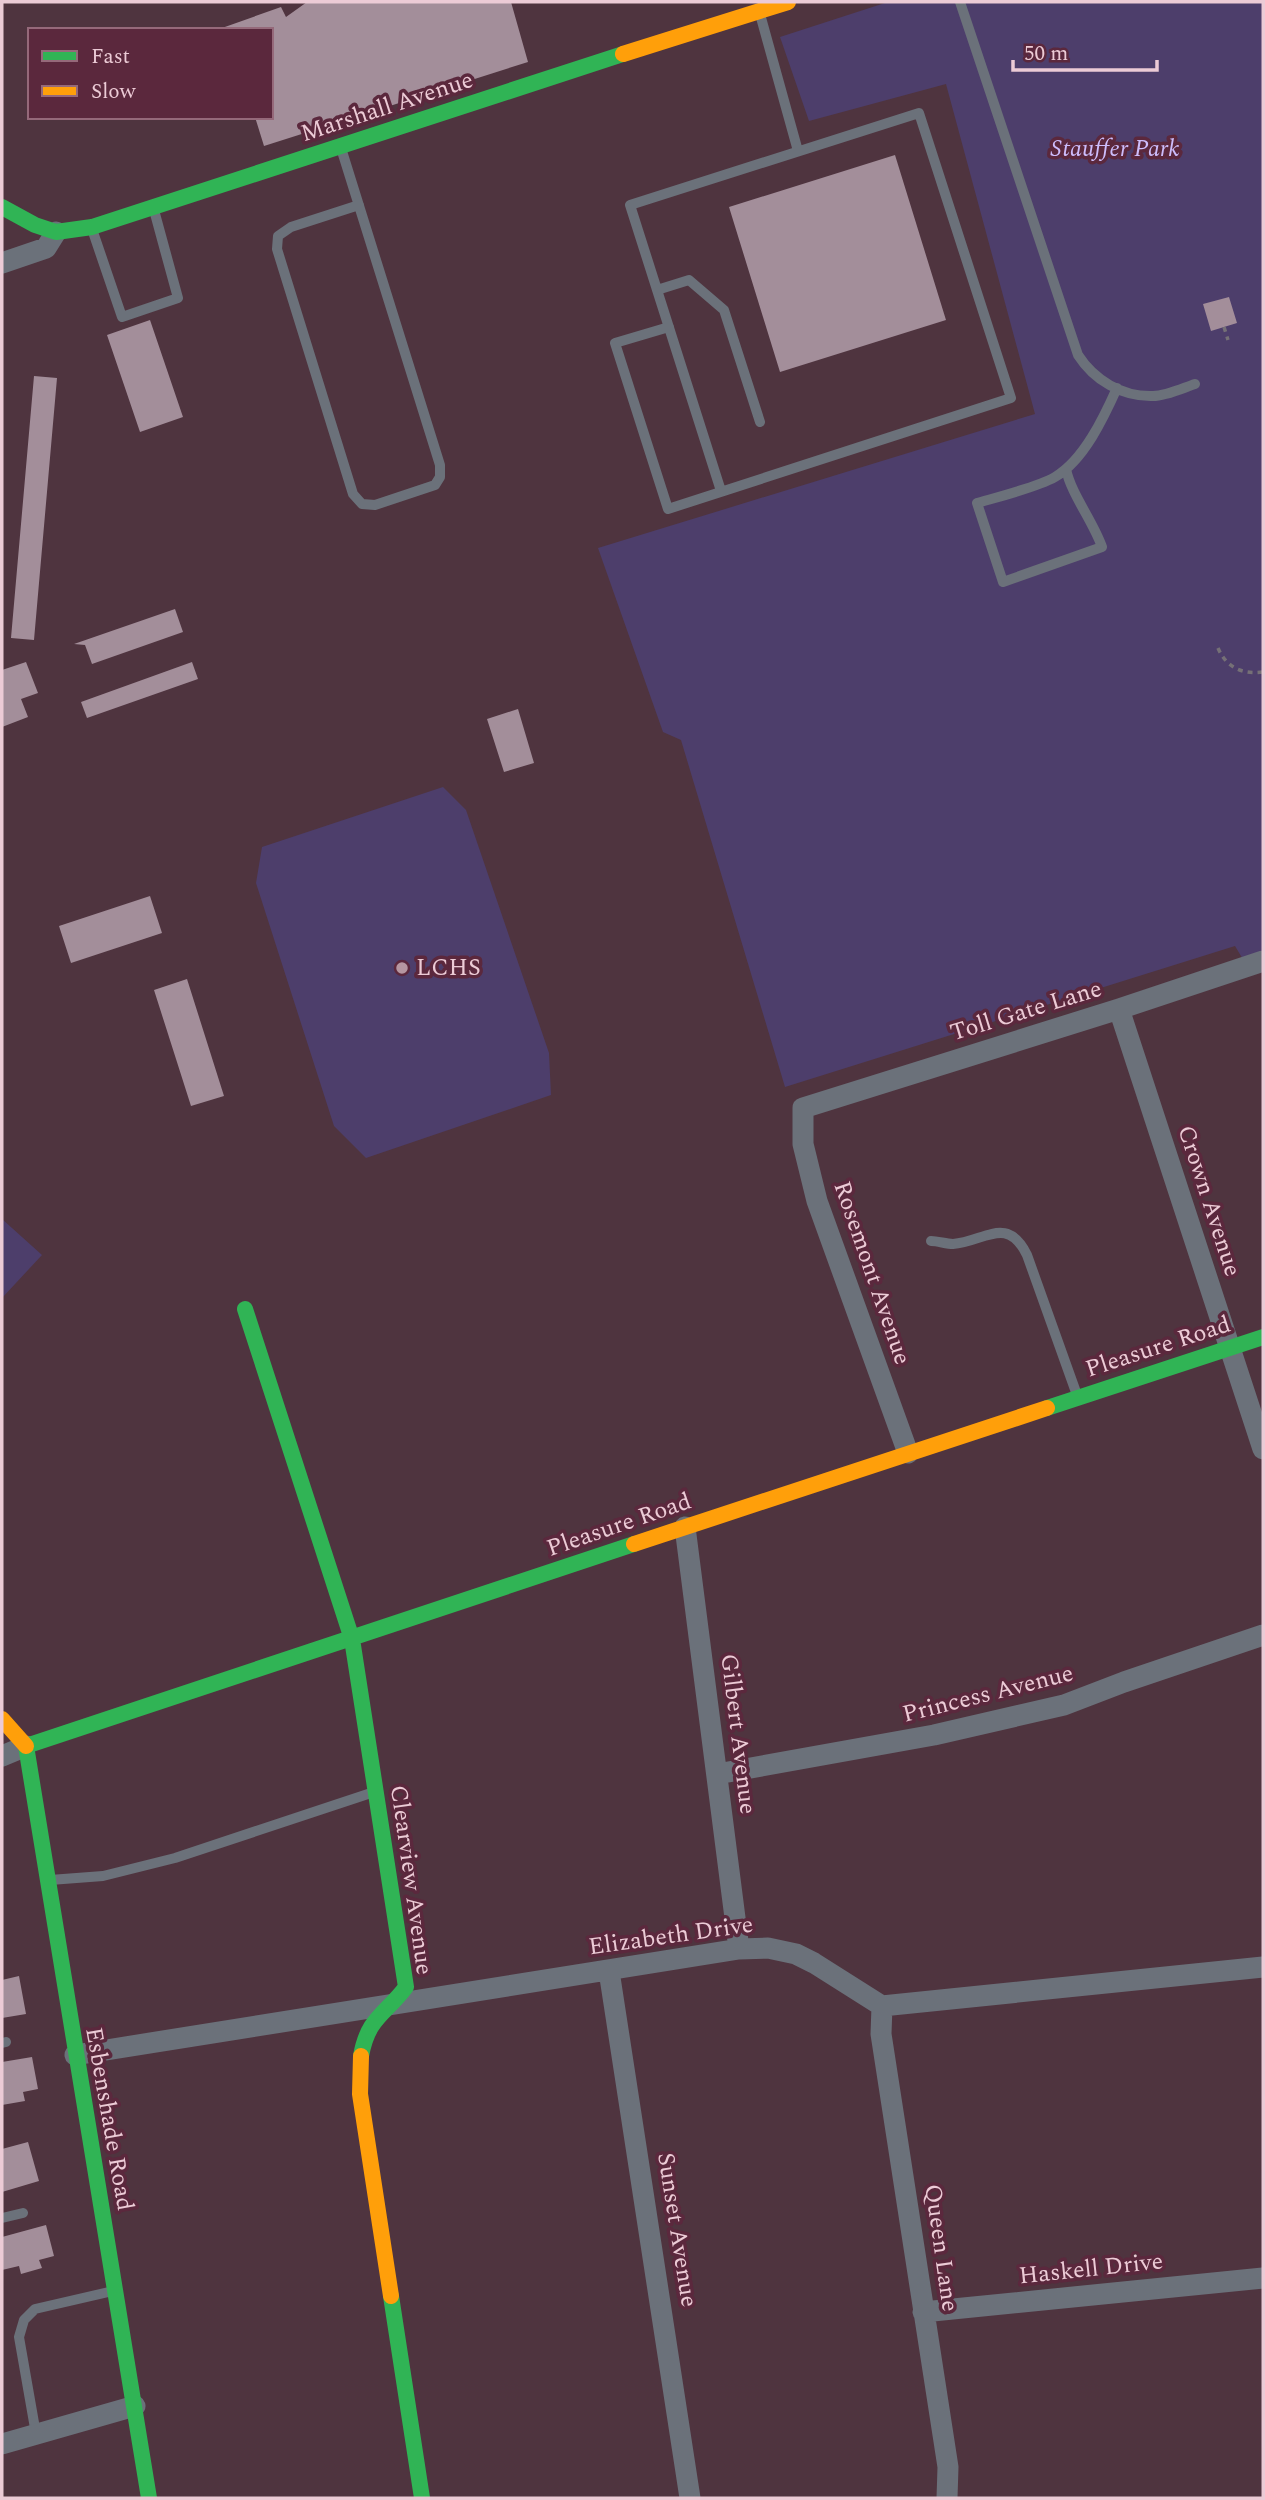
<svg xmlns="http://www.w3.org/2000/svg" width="1265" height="2500" font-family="Spectral,serif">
  <rect width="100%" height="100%" fill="#4f343f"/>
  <path fill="#4d3e6b" d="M888,2h375v959l-16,5 -12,-20 -450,141 -104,-347 -18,-8 -65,-184 437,-134 -89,-330 -137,37 -29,-84z
    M443,787l23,23 83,243 2,42 -185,63 -32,-32 -78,-243 6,-36z
    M2,1219l40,36 -40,43z"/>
  <path fill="#a38e9a" d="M307,2h204l17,60 -264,84 -9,-29h16v-87h-48l-1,-2 59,-21 5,10z
    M895,155l51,165 -166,52 -51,-165z
    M1229,297l8,26 -26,8 -8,-27z
    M150,320l33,97 -43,15 -33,-97z
    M34,376l23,2 -23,262 -23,-2z
    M175,609l8,23 -91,32 -7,-19 -11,-1z
    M26,662l12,31 -17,6 7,18 -26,10v-57z
    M192,662l6,17 -111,39 -6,-16z
    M518,709l16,54 -30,9 -17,-53z
    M150,896l12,37 -91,30 -12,-37z
    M187,979l37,117 -33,10 -37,-116z
    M19,1976l7,38 -24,4v-38z
    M32,2057l6,32 -15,3 2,9 -23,4v-43z
    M28,2142l11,39 -37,11v-43z
    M46,2225l8,31 -15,4 3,8 -21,6 -2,-8 -17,4v-33z"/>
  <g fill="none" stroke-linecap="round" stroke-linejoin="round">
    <path stroke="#757076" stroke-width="3.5" stroke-dasharray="5 5" stroke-linecap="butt" d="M1224,327l4,13
      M1218,648c8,19 24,27 45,24"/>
    <path stroke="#6b717a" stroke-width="10" d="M960,2l118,353c16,25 44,42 75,41 13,0 30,-8 42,-12
      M760,14l38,137
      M341,148l99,317v12l-5,8 -60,20 -13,-1 -9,-10 -76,-245 1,-13 13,-9 68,-22
      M92,229l30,88 56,-19 -24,-88
      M657,290l32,-10 35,30 36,112
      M669,327l-54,16 53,166 343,-111 -92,-285 -289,92c30,95 61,191 91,286
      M1066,469c5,25 27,52 36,78l-99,35 -26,-79c21,-6 61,-16 78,-26 29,-17 49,-60 62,-89
      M931,1241c7,0 15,3 22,3 31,-2 54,-30 74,11l50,140
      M50,1880l53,-4 72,-18 199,-66
      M2,2043l4,-1
      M2,2218l21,-5
      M36,2434l-17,-97 5,-17 11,-11 78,-18"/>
    <path stroke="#6b717a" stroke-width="21" d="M2,263l44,-15 10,-16
      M1119,1009l144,440
      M908,1453l-91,-252 -14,-57v-36l316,-99 144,-48
      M685,1527l54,422
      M2,1756l24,-10
      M717,1774l217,-39 130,-30 60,-23 139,-47
      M609,1971l81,527
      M882,2006l-1,28 67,433 -1,31
      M75,2055l664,-106 29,-1 28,6 18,9 68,43 381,-39
      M923,2312l340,-34
      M2,2444l133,-38"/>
    <path stroke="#30b455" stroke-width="16" d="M2,207l33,18 21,7 36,-5 531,-173
      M245,1309l107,330 54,348c-21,28 -38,30 -45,69
      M1047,1408l216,-71
      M26,1746l608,-202
      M26,1746l123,752
      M391,2296l31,202"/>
    <path stroke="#ff9f0a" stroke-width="16" d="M623,54l165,-52
      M634,1544l413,-136
      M2,1719l24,27
      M361,2056l-1,38 31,202"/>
  </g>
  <circle fill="#b596a1" stroke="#5b283d" stroke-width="2.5" cx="402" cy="968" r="7"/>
  <g text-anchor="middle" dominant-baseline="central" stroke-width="7" stroke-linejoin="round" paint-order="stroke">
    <g font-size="24" fill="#eccbd6" stroke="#5b283d">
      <text transform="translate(387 107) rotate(-18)">Marshall Avenue</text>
      <text transform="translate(1026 1011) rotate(-17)">Toll Gate Lane</text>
      <text transform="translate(1209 1201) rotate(72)">Crown Avenue</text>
      <text transform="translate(872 1273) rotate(71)">Rosemont Avenue</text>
      <text transform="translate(1158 1347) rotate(-18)">Pleasure Road</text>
      <text transform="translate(619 1525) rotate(-19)">Pleasure Road</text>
      <text transform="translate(988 1694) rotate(-14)">Princess Avenue</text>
      <text transform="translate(738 1734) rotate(83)">Gilbert Avenue</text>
      <text transform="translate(411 1880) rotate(82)">Clearview Avenue</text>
      <text transform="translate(671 1936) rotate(-8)">Elizabeth Drive</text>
      <text transform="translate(109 2119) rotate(80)">Esbenshade Road</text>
      <text transform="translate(677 2230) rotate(81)">Sunset Avenue</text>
      <text transform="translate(941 2248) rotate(82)">Queen Lane</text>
      <text transform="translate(1091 2269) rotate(-6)">Haskell Drive</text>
    </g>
    <g font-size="24" font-style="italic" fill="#cdbdfc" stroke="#5b283d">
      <text x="1115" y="149">Stauffer Park</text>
    </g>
    <g font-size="24" fill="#eccbd6" stroke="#5b283d" text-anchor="start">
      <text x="416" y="968">LCHS</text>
    </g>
  </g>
  <rect width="1265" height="2500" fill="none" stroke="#eccbd6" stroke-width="7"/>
  <rect x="28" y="28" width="245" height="91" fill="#5b283d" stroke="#95697a" stroke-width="2"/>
  <rect x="42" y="51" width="35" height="10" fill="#30b455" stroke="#95697a" stroke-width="2"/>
  <text x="91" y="63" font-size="21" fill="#eccbd6">Fast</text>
  <rect x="42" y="86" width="35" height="10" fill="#ff9f0a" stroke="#95697a" stroke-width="2"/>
  <text x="91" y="98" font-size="21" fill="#eccbd6">Slow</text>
  <path d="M1013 60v10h144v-10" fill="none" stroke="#eccbd6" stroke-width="3.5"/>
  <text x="1024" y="60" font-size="21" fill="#eccbd6" stroke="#5b283d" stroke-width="5" paint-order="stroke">50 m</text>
</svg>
